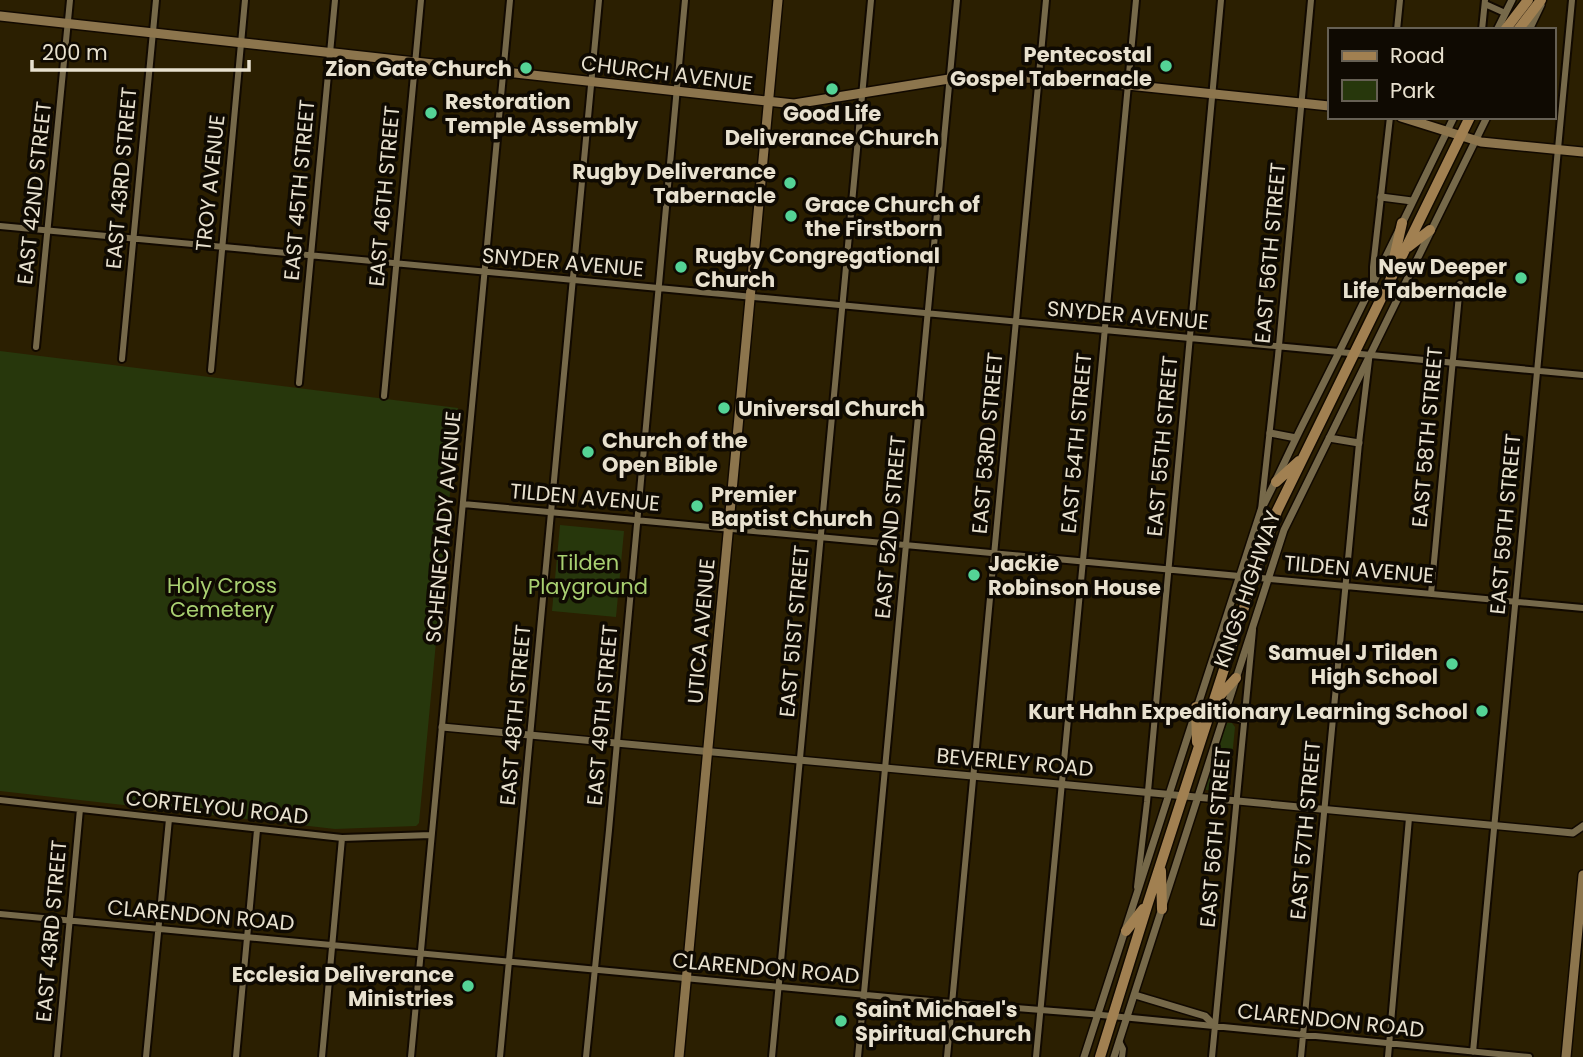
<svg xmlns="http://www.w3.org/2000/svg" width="1583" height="1057" font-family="Poppins,sans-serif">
  <rect width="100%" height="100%" fill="#2b1f01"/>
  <path fill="#27370c" d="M0,351l458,57 -39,415 -3,3 -81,3 -335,-38z
    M560,525l64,6 -8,86 -64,-6z
    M1227,723h5l3,4 -6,62 -1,3 -22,-2 -2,-3z"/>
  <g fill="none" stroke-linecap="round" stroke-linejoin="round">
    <defs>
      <path id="minor" d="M1485,4l20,9
        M1397,30l3,-30
        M1482,30l3,-30
        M0,226l1583,149
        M1373,282v-15l17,-150
        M36,347l34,-347
        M122,359l34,-359
        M211,370l34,-370
        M299,383l36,-383
        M384,396l37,-396
        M463,504l1120,104
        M1261,510l17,-154 33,-356
        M1431,594l29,-310
        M1224,716l20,4
        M0,800l342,38 89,-3
        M1137,887l10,-85 74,-802
        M0,914l952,89 139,11 438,43
        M1119,1041l4,8 -1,8
        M1473,1052l99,-1052
        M57,1057l23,-248
        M146,1057l23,-238
        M236,1057l21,-227
        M322,1057l20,-219
        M411,1057l99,-1057
        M500,1057l99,-1057
        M586,1057l23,-227 76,-830
        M772,1057l99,-1057
        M858,1057l99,-1057
        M947,1057l99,-1057
        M1036,1057l100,-1057
        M1212,1057l41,-427
        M1301,1057l58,-614 10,-83
        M1388,1057l21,-239"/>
      <path id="tertiary" d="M1497,30l15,-30
        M1529,30l12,-25
        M1381,197l31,4
        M1270,433l26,5
        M1329,438l30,5
        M442,727l627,58 504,48 10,-7
        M1135,995l70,21 10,10
        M1084,1057l177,-547c15,-29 28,-58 42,-86 52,-102 101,-205 151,-307
        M1114,1057l170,-527 203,-413"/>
      <path id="secondary" d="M0,16l794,88 155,-25 78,-1 101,7 201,21
        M1401,117l80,25 102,10
        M679,1057l99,-1057
        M1566,1057l17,-182"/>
      <path id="primary" d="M1505,30l23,-30
        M1518,30l23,-30
        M1408,247l22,-17
        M1392,267l10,-44
        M1276,482l23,-21
        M1216,700l20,-22
        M1196,707l1,35
        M1161,871l1,38
        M1126,931l17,-22
        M1100,1057l48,-154 106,-326 23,-66 193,-394"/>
    </defs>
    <use href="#minor" stroke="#110900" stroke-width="10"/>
    <use href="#tertiary" stroke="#110900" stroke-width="10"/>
    <use href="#secondary" stroke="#110900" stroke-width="12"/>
    <use href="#primary" stroke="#110900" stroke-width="13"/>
    <use href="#minor" stroke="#76694a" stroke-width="6"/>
    <use href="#tertiary" stroke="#76694a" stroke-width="7"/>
    <use href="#secondary" stroke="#8c754d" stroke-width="9"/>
    <use href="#primary" stroke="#a18051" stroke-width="10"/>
  </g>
  <g fill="#54d396" stroke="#0f0a02" stroke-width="2.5">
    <circle cx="1166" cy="66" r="7"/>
    <circle cx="526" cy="68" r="7"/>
    <circle cx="832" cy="89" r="7"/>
    <circle cx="431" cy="113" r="7"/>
    <circle cx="790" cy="183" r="7"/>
    <circle cx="791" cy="216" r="7"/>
    <circle cx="681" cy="267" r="7"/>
    <circle cx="1521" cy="278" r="7"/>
    <circle cx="724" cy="408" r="7"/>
    <circle cx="588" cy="452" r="7"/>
    <circle cx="697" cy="506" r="7"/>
    <circle cx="974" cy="575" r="7"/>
    <circle cx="1452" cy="664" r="7"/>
    <circle cx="1482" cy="711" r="7"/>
    <circle cx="468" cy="986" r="7"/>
    <circle cx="841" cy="1021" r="7"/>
  </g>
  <g text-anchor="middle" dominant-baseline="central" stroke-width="7" stroke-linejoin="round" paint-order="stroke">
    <g font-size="21" font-weight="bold" fill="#e8e1cf" stroke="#0f0a02" text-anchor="start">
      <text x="1152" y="54" text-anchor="end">Pentecostal<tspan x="1152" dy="24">Gospel Tabernacle</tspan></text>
      <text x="512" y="68" text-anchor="end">Zion Gate Church</text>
      <text x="445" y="101">Restoration<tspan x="445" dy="24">Temple Assembly</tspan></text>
      <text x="832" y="113" text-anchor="middle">Good Life<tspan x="832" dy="24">Deliverance Church</tspan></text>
      <text x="776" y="171" text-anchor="end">Rugby Deliverance<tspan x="776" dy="24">Tabernacle</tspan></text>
      <text x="805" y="204">Grace Church of<tspan x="805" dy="24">the Firstborn</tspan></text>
      <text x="695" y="255">Rugby Congregational<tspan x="695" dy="24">Church</tspan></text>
      <text x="1507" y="266" text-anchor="end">New Deeper<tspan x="1507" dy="24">Life Tabernacle</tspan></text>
      <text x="738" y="408">Universal Church</text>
      <text x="602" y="440">Church of the<tspan x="602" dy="24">Open Bible</tspan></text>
      <text x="711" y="494">Premier<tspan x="711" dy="24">Baptist Church</tspan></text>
      <text x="988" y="563">Jackie<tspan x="988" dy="24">Robinson House</tspan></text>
      <text x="1438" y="652" text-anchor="end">Samuel J Tilden<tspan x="1438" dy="24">High School</tspan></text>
      <text x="1468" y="711" text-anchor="end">Kurt Hahn Expeditionary Learning School</text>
      <text x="454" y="974" text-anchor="end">Ecclesia Deliverance<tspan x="454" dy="24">Ministries</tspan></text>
      <text x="855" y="1009">Saint Michael's<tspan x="855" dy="24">Spiritual Church</tspan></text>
    </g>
    <g font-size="21" fill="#e8e1cf" stroke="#0f0a02">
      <text transform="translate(667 73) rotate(7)">CHURCH AVENUE</text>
      <text transform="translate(121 178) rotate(-85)">EAST 43RD STREET</text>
      <text transform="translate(210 183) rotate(-84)">TROY AVENUE</text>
      <text transform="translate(299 190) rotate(-85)">EAST 45TH STREET</text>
      <text transform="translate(34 193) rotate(-84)">EAST 42ND STREET</text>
      <text transform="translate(384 196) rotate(-85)">EAST 46TH STREET</text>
      <text transform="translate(1270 253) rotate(-85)">EAST 56TH STREET</text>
      <text transform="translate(563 262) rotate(5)">SNYDER AVENUE</text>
      <text transform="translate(1128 315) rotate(5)">SNYDER AVENUE</text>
      <text transform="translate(1427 437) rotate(-85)">EAST 58TH STREET</text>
      <text transform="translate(987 443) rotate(-85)">EAST 53RD STREET</text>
      <text transform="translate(1076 443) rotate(-85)">EAST 54TH STREET</text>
      <text transform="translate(1162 446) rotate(-85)">EAST 55TH STREET</text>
      <text transform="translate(585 497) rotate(5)">TILDEN AVENUE</text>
      <text transform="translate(1505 524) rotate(-85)">EAST 59TH STREET</text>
      <text transform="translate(443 527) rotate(-85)">SCHENECTADY AVENUE</text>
      <text transform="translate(890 527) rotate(-85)">EAST 52ND STREET</text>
      <text transform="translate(1359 569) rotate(5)">TILDEN AVENUE</text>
      <text transform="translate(1247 589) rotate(-71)">KINGS HIGHWAY</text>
      <text transform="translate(701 631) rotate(-85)">UTICA AVENUE</text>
      <text transform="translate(794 631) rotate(-85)">EAST 51ST STREET</text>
      <text transform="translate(515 715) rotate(-85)">EAST 48TH STREET</text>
      <text transform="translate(602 715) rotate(-85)">EAST 49TH STREET</text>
      <text transform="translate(1015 762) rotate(5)">BEVERLEY ROAD</text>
      <text transform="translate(217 807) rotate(6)">CORTELYOU ROAD</text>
      <text transform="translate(1305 830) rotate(-85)">EAST 57TH STREET</text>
      <text transform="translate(1215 837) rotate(-85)">EAST 56TH STREET</text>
      <text transform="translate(201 915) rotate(5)">CLARENDON ROAD</text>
      <text transform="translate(51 931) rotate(-85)">EAST 43RD STREET</text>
      <text transform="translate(766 968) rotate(5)">CLARENDON ROAD</text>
      <text transform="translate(1331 1020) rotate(6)">CLARENDON ROAD</text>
    </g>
    <g font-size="21" fill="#a9d071" stroke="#0f0a02">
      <text x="588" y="562">Tilden<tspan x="588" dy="24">Playground</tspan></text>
      <text x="222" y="585">Holy Cross<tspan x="222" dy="24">Cemetery</tspan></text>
    </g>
  </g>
  <rect x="1328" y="28" width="228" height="91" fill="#0f0a02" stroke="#666054" stroke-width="2"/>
  <rect x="1342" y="51" width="35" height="10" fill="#a18051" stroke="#666054" stroke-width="2"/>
  <text x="1390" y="63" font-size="21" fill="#e8e1cf">Road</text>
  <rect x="1342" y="80" width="35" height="21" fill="#27370c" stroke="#666054" stroke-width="2"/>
  <text x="1390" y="98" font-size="21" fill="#e8e1cf">Park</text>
  <path d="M32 60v10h217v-10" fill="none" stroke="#e8e1cf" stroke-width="3.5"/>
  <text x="42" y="60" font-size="21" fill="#e8e1cf" stroke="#0f0a02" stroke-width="5" paint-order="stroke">200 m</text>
</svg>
